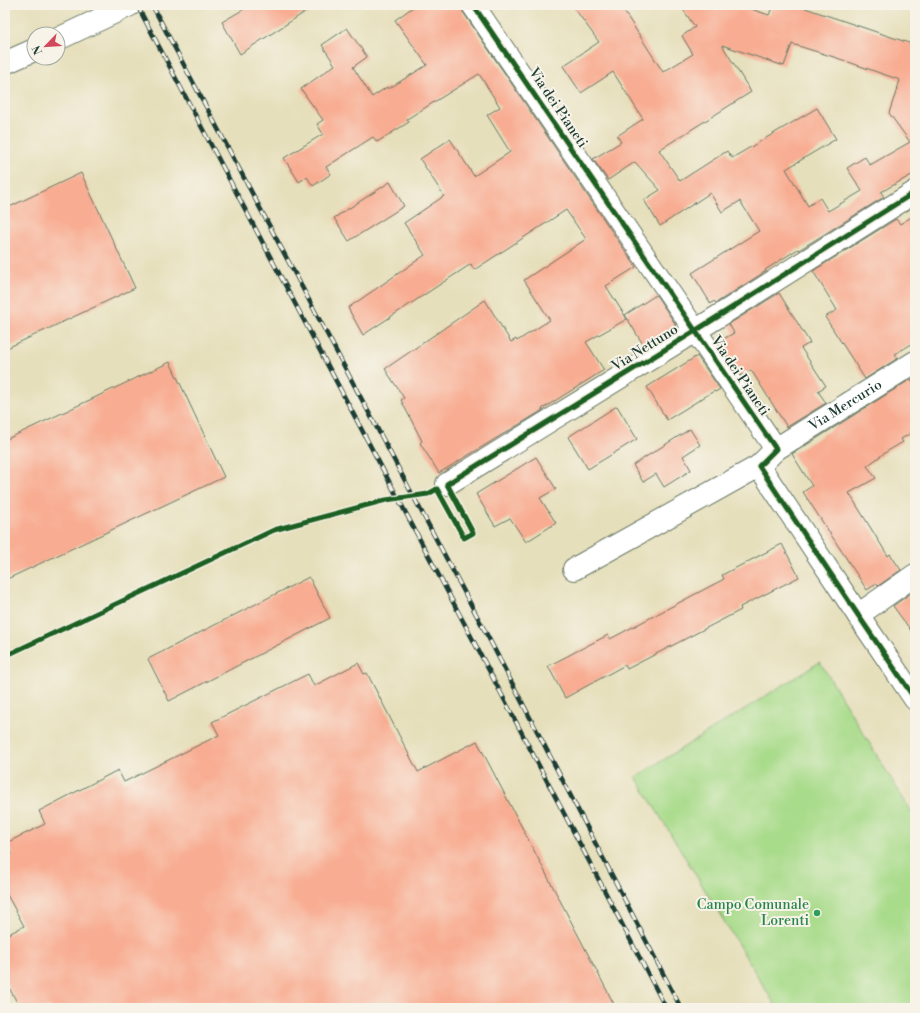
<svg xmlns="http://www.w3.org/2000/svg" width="920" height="1013" font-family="'Libre Bodoni',serif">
  <rect width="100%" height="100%" fill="#f7f3e8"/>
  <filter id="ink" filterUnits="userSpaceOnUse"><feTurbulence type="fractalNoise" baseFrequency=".025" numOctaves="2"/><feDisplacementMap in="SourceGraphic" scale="8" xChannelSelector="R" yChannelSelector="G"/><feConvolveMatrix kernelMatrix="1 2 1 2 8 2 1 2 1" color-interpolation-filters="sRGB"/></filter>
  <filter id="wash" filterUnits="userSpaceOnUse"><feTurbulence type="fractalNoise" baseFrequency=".012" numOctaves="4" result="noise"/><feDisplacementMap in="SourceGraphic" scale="16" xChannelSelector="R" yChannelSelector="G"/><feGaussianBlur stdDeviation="0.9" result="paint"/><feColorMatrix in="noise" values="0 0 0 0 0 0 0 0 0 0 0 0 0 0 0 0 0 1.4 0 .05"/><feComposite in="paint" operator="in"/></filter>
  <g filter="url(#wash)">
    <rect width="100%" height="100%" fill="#e6dfbb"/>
    <path fill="#a8db8a" stroke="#648c5f" d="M820,662l95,156v190h-138l-141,-231z"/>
    <g id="blocks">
      <path fill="#f8ac91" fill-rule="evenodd" d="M251,5h65l-76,49 -18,-32z
        M416,5h45l2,7 173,255 -30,19 21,33 -41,23 18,28 -62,39 1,1 -104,63 -19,-30 2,-2 -21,-41 3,-2 -19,-29 100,-69 26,42 5,-3 1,2 33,-21 -26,-40 62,-41 -20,-29 -92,60 -3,-6 -108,71 -15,-27 77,-53 -21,-32 40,-27 -24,-37 30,-20 24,37 36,-24 -23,-37 13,-8 -21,-33 -72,45 2,3 -32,20 -4,-5 -47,30 5,7 -18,12 -6,-9 -8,5 -15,-24 39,-24 -6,-10 6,-4 -22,-31 34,-24 -13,-20 25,-17 20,29 -14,10 19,30 15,-10 1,2 39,-24 -32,-45z
        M572,5h48l43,67 30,-18 -11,-18 13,-9 -15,-22h59l30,10 4,-10h33l-1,3 110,37v128l-34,19 3,5 -85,53 -1,-1 -33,21 1,1 -50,32 -2,-2 -3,3 -19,-31 67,-42 -19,-30 -18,11 -12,-19 -50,33 -16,-26 16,-10 -25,-28 -27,18 -15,-21 28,-17 -4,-6 26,-17 -30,-47 -32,21 -18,-27 36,-24zM792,44l45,14 63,22 -11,33 21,29 -40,23 -5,-8 -18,11 15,23 -34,20 -8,-13 -12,8 -22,-37 50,-30 -19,-31 -85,50 -5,-7 -47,30 -21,-31 92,-58 -29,-47 62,21z
        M81,173l54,115 -130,61v-140z
        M390,182l14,24 -55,35 -15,-23z
        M915,215v127l-20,12 3,4 -33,21 -40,-62 12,-7 -24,-39 83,-52 4,5z
        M779,293l31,50 -9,5 25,38 -8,5 8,12 -39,24 -36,-57 -10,6 -23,-34 16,-9 -5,-9z
        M656,295l20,30 -32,21 -19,-31z
        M697,356l23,33 -5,3 -1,-1 -47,29 -20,-33z
        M170,362l54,115 -219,103v-140z
        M911,379l4,7v45l-14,8 2,3 -17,10 -19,14 9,12 -27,15 39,63 2,-2 11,16 -23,16 -2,-2 -9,6 -64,-98 9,-6 -20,-32z
        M617,406l20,33 -49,30 -20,-32z
        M690,429l10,16 -17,11 8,14 -27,17 -8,-13 -13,8 -10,-17z
        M536,457l20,32 -16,9 16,25 -30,19 -16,-24 -15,8 -19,-32z
        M782,544l17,33 -59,30 1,3 -114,59 -2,-4 -60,33 -17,-32 60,-31 2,4 114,-60 -2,-4z
        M309,577l21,41 -161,83 -21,-42z
        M915,590v46l-22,-30z
        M358,663l6,11 3,-1 51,99 59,-31 139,267h-596l-15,-28v-44l19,-10 -19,-35v-34l7,-3 -6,-11 39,-19 -6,-13 79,-41 6,12 95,-47 -7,-13 96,-48 6,12z"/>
    </g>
  </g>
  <g filter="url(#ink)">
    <use href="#blocks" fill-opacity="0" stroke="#657663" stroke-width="1"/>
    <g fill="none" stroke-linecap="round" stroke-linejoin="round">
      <defs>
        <g id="minor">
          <path d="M473,5l303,444 -17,17 99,149 57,84"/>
          <path id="s1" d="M776,449l139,-87"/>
          <path d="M447,484l248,-153 220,-139"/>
          <path d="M574,569l185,-103"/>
          <path d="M858,615l57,-40"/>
        </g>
        <path id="major" d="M58,39l72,-34
          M5,63l29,-13"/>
      </defs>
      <use href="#minor" stroke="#657663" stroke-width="24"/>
      <use href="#major" stroke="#657663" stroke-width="24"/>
      <use href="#minor" stroke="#fff" stroke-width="22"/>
      <use href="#major" stroke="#fff" stroke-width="22"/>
      <defs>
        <path id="rail" d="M137,5l335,633 194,370
          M152,5l333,626 196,377"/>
      </defs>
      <use href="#rail" stroke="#1f3d34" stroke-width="4.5"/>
      <use href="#rail" stroke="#f7f3e8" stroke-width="3" stroke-dasharray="9" stroke-linecap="butt"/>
      <defs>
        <path id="cycleway" d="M473,5l303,444 -17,17 99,149 57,84
          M5,656l269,-126 112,-30 42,-6 9,-5 27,49 9,-5 -26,-49 248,-153 220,-139"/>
      </defs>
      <use href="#cycleway" stroke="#f7f3e8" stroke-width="8"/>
      <use href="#cycleway" stroke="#1b5e20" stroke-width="5"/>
    </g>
  </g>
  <circle fill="#2e9e5b" stroke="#f7f3e8" stroke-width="1.5" cx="817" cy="913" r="4"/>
  <g text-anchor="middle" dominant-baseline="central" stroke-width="4" stroke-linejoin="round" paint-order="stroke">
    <g font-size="14" fill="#1f3d34" stroke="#f7f3e8">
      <text transform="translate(558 108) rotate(56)">Via dei Pianeti</text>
      <text transform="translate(645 348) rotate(-32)">Via Nettuno</text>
      <text transform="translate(740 376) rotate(56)">Via dei Pianeti</text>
      <text stroke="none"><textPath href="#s1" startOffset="82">Via Mercurio</textPath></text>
    </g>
    <g font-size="14" fill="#27864d" stroke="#f7f3e8" text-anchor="end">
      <text x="809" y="905">Campo Comunale<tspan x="809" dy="16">Lorenti</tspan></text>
    </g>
  </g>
  <rect width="920" height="1013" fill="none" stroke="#f7f3e8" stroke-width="20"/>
  <g transform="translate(46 46) rotate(245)"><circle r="19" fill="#f7f3e8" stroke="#a1aaa0"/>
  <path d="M0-3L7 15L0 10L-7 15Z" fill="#d1495b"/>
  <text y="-6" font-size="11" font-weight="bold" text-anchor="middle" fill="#1f3d34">N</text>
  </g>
</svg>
